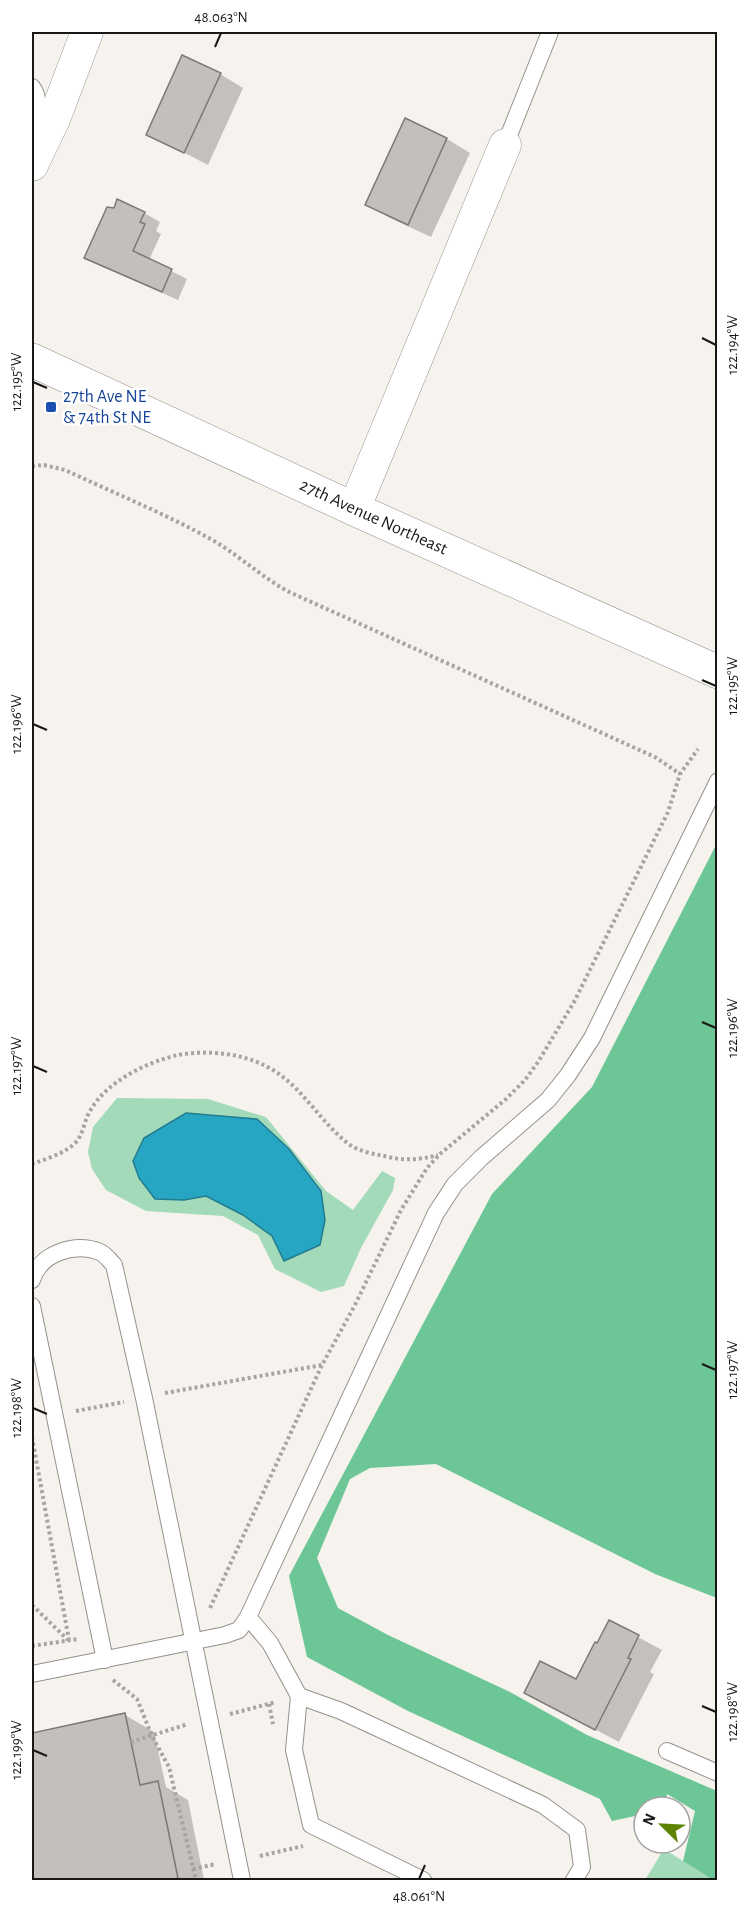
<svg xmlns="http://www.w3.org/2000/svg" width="749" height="1912" font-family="'Alegreya Sans',sans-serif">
  <rect width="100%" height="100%" fill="#f6f2ed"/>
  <path fill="#a3daba" d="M117,1098l91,1 58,18 60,74 27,19 29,-39 13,7 -2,12 -32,58 -17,38 -23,6 -46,-23 -17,-34 -35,-19 -77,-5 -40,-21 -14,-21 -4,-17 5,-25z
    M664,1849l49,31h-68z"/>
  <path fill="#6dc696" d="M717,843v755l-62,-24 -219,-110 -66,4 -20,11 -33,79 21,50 50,27 122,57 77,43 130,56 1,89h-5l-30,-19 12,-50 -28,-17 -2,13h-21v7l-32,7 -12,-22 -192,-88 -101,-54 -18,-81 203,-382 100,-107z"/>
  <path fill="#27a6c3" stroke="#237b8f" stroke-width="1.5" d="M186,1113l71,6 32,30 32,42 4,29 -5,25 -36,16 -12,-25 -29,-21 -37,-19 -22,4 -29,-1 -16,-21 -6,-17 11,-23z"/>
  <path fill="#0003" d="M220,74l23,14 -35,77 -60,-31z
    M405,120l42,19 23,14 -39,84 -41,-19 -23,-13z
    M144,213l16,9 -4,9 5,3 -12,26 38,19 -9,21 -76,-34 -16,-9z
    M610,1622l52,28 -12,22 4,2 -35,68 -93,-49 50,-12z
    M125,1715l29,17 12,55 22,13 16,80h-172v-145z"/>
  <path fill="#c5bfbc" stroke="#7e7875" stroke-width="1.5" d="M182,55l39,18 -37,80 -38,-18z
    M405,118l42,20 -39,87 -43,-20z
    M117,199l28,13 -5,10 5,2 -12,27 39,18 -10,23 -78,-34 23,-51 7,1z
    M609,1620l30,15 -11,23 3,1 -36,71 -71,-37 16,-32 36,18 19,-37 2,1z
    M125,1713l15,72 18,-4 20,97 -10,2h-136v-147z"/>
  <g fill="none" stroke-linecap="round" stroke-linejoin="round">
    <defs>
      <path id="service" d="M32,87c9,12 4,23 0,37
        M505,145l45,-113
        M32,1280c8,-27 43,-38 68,-28 5,2 10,9 14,13l30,133 98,482
        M32,1306l73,354
        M248,1617l22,26 29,53 -5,54 17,75 112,55
        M32,1674l193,-39 14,-5 9,-13 188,-404 19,-29 26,-26 67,-58 20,-25 24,-37 126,-257
        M299,1696l42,15 202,94 34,25 5,37 -8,13
        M667,1751l51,22"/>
      <path id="minor" d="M32,165l22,-46 33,-87
        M354,509l151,-364"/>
      <g id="tertiary">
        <path id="s1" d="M32,360l322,149 364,163"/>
      </g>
    </defs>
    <use href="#service" stroke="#95918c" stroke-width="18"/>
    <use href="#minor" stroke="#95918c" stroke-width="33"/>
    <use href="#tertiary" stroke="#95918c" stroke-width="34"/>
    <path stroke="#a8a5a1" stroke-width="4" stroke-dasharray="3 3" stroke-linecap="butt" d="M32,466l12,-1 21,5c47,22 96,42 142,67 28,15 52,38 80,54l368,166 25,17
      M32,1164c13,-5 29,-9 41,-19 10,-8 10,-21 16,-32 15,-30 57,-51 89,-58 34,-6 73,-1 101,19 27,19 44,51 71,71 9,6 23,9 34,11 19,5 35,4 54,-1
      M165,1393l157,-28
      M76,1411l48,-9
      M32,1437l37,203
      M32,1605l36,35
      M210,1608l112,-243 33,-60 46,-95 26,-42 13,-14 66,-55 19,-19 13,-18 36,-60 94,-190 12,-38 18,-25
      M32,1646l46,-7
      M113,1680l24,19 15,37 17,31 27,113
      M269,1704l4,20
      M230,1714l46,-12
      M131,1742l57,-18
      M260,1856l43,-10
      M193,1869l23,-5"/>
    <use href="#service" stroke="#fff" stroke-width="16"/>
    <use href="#minor" stroke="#fff" stroke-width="32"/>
    <use href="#tertiary" stroke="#fff" stroke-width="33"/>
  </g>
  <path fill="none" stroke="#191816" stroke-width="2" d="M215,47l6,-14M702,338l14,7M33,382l14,6M702,680l14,6M33,724l14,6M702,1022l14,6M33,1066l14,6M702,1364l14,6M33,1408l14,6M702,1706l14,6M33,1750l14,6M419,1879l6,-14"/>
  <rect fill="#1a4fb4" stroke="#fff" stroke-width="2" x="45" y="401" width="12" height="12" rx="3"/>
  <g text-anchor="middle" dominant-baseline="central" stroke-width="5" stroke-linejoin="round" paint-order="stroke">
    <g font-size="18" fill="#164399" stroke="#fff" text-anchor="start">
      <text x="63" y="397">27th Ave NE<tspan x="63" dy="21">&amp; 74th St NE</tspan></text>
    </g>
    <g font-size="18" fill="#191816" stroke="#fff">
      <text stroke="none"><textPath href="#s1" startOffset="376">27th Avenue Northeast</textPath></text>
    </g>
  </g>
  <rect width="749" height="1912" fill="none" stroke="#ffffff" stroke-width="66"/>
  <g transform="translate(662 1825) rotate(294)"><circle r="28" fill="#ffffff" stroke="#a3a3a2" stroke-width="1.5"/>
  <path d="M0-4.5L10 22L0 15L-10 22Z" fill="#5d8303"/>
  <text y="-9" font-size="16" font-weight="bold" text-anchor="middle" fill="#191816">N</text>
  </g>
  <rect x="33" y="33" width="683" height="1846" fill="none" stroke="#191816" stroke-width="2"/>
  <g font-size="15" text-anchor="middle" fill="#191816">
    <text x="221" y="22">48.063°N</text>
    <text transform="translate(732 345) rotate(-90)" y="5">122.194°W</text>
    <text transform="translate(16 382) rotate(-90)" y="5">122.195°W</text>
    <text transform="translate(732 686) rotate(-90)" y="5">122.195°W</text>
    <text transform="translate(16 724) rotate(-90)" y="5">122.196°W</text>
    <text transform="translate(732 1028) rotate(-90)" y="5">122.196°W</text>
    <text transform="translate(16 1066) rotate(-90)" y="5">122.197°W</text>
    <text transform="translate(732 1370) rotate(-90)" y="5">122.197°W</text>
    <text transform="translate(16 1408) rotate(-90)" y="5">122.198°W</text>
    <text transform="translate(732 1712) rotate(-90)" y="5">122.198°W</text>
    <text transform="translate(16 1750) rotate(-90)" y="5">122.199°W</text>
    <text x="419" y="1901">48.061°N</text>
  </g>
</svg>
